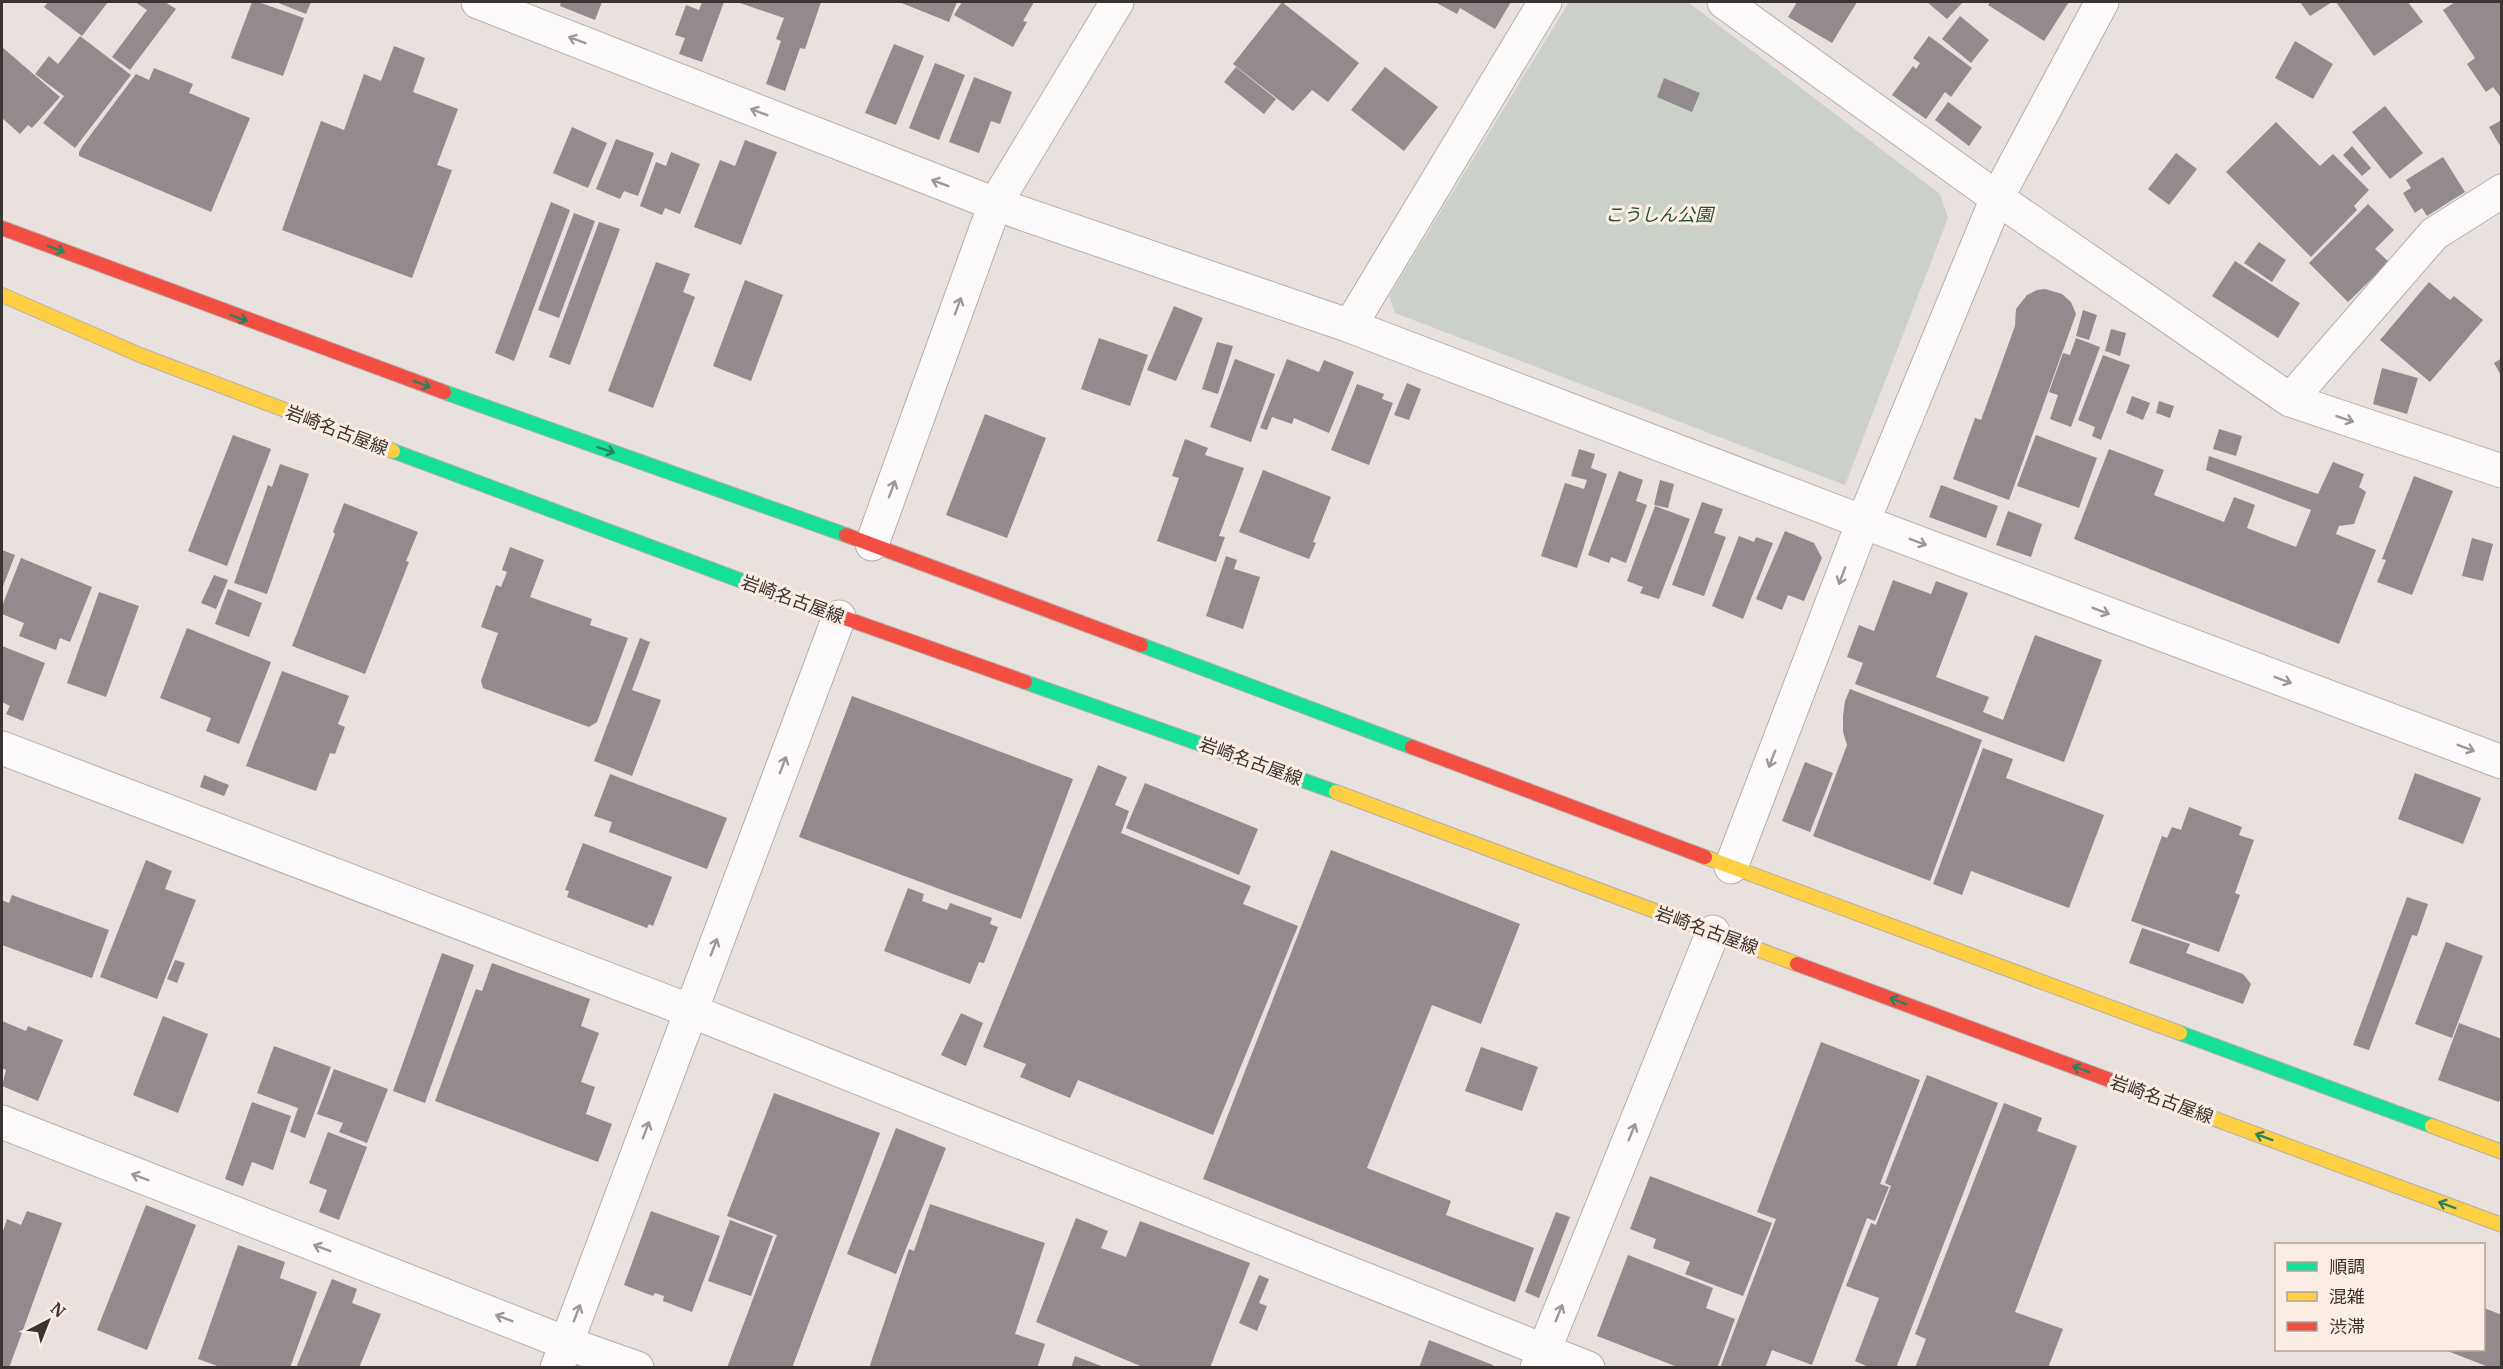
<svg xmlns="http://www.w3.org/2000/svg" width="2503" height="1369" font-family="Merriweather,'Noto Sans JP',serif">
  <rect width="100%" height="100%" fill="#e9e1dd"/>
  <path fill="#cbd1c9" d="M1569,2h119l252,192 8,24 -103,267 -450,-172 -6,-17z"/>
  <path fill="#928a8c" d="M48,2h60l-26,34 -38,-29z
    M135,2h30l11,7 -46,61 -18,-13 35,-47z
    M252,2h6l46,16 -21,58 -52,-18z
    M276,2h35l-5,12z
    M561,2h41l-7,18 -35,-14z
    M702,2h22l-22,60 -23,-8 6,-16 -10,-3 11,-30 13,5z
    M737,2h84l-16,47 -5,-1 -15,43 -19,-7 15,-43 -5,-2 8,-21z
    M899,2h58l-8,20z
    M962,2h72l-11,19 4,1 -14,25 -59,-32z
    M1282,2l77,61 -31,39 -16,-12 -19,21 -60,-47z
    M1435,2h76l-16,27 -35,-21 -3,6z
    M1797,2h60l-25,41 -44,-26z
    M1927,2h36l-16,17z
    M1990,2h79l-25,39 -56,-36z
    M2300,2h32l-22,14z
    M2336,2h72l15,20 -49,34z
    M2455,2h47v97l-9,-12 -7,5 -19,-28 8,-6 -32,-48z
    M1960,16l29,24 -18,23 -29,-24z
    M80,36l51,39 -56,73 -32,-25 21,-27 -29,-22 14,-18 9,8z
    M1929,36l43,32 -21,29 -6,-5 -19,27 -34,-24 21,-29 3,3 4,-6 -7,-5z
    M2295,41l38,23 -20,35 -38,-21z
    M894,44l30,12 -28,69 -31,-12z
    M394,46l31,12 -12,34 45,17 -21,56 15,5 -40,108 -130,-48 39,-109 23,9 20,-56 17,7z
    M2,47l58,50 -28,31 -4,-3 -8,9 -18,-16z
    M935,63l30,12 -26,65 -30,-12z
    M1236,67l40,32 -12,15 -40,-32z
    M1385,67l53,40 -34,44 -53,-41z
    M154,68l39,16 -4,9 61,25 -39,94 -132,-56v-4l4,-7 53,-71 13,6z
    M974,77l38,15 -12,32 -9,-3 -12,32 -30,-11z
    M1664,78l36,15 -8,19 -35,-15z
    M1948,102l34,25 -13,19 -34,-26z
    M2385,106l38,47 -33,26 -38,-47z
    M2502,120v29l-13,-22z
    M2276,122l44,44 13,-12 36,36 -15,16 3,4 -46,47 -85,-85z
    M572,127l35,16 -19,45 -35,-15z
    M616,139l38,14 -16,43 -14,-5 -4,8 -24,-10z
    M745,140l32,12 -36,93 -47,-18 26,-67 15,6z
    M2352,146l19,22 -9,8 -19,-21z
    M671,152l29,12 -20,50 -15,-6 -3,7 -22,-9 16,-44 10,4z
    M2176,153l21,16 -28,36 -21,-16z
    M2443,157l22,35 -38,24 -5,-8 -7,5 -12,-20 8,-5 -5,-8z
    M551,202l19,8 -56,151 -19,-8z
    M2368,204l26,26 -19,19 14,13 -41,40 -39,-39z
    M574,213l21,8 -36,97 -21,-8z
    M599,222l21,7 -50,136 -21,-8z
    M2259,242l27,18 -14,22 -28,-19z
    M2235,261l65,42 -22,35 -66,-42z
    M656,262l34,12 -7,18 12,5 -42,111 -45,-17z
    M745,280l38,15 -32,86 -38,-15z
    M2429,282l21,18 4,-4 29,24 -53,62 -50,-42z
    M2045,289l17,5 9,8 5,12 -67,186 -56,-21 22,-61 6,2 34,-94 1,-17 11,-14 10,-5z
    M1174,306l29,12 -27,63 -29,-11z
    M2083,310l14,5 -8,25 -13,-4z
    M2111,329l15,4 -6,23 -15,-5z
    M1099,338l49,17 -18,51 -49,-17z
    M2076,338l24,9 -29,80 -21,-8 8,-24 -9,-3 14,-39 7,2z
    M1217,342l16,4 -15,48 -16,-5z
    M2103,355l27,10 -29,75 -9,-4 3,-9 -17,-7z
    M2502,358v19l-8,-14z
    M1235,359l40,15 -24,68 -41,-15z
    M1287,359l32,13 5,-12 30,12 -25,61 -35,-15 -2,6 -20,-7 -5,13 -7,-2z
    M2382,368l36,10 -11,36 -34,-10z
    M1407,383l14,6 -12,31 -15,-5z
    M1357,384l27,10 -2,5 11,4 -24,62 -38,-15z
    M2132,396l18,7 -7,17 -17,-7z
    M2159,401l15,5 -4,12 -14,-5z
    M985,414l61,24 -39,100 -61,-23z
    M2219,429l23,7 -6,20 -23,-7z
    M233,435l38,14 -44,117 -39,-15z
    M2036,435l61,23 -18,50 -62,-22z
    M1185,439l23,9 -3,7 39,13 -25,68 6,1 -9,25 -59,-21 22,-63 -7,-2z
    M1579,449l16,5 -4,14 16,6 -30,94 -36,-12 24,-73 19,6 3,-9 -16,-4z
    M2109,449l55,21 -10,25 70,27 10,-25 21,8 -8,23 49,19 15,-37 -105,-40 3,-14 109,38 15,-32 31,12 -5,13 7,5 -12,32 -15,2 -3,8 40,16 -37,94 -265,-105z
    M280,464l29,10 -42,120 -33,-11 34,-98 4,2z
    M1263,470l68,27 -18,45 3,1 -7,16 -70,-27z
    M1619,471l24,9 -7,21 11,4 -21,58 -15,-6 -2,6 -21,-8z
    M2414,476l39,15 -41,104 -35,-13 9,-22 -4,-1z
    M1660,480l14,4 -6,24 -14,-3z
    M1941,485l57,21 -12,32 -57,-21z
    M1702,502l21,7 -9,24 12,4 -22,59 -32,-11z
    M344,503l74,29 -12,29 3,1 -44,112 -73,-28 43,-112 -2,-2z
    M1655,506l35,13 -31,80 -19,-6 3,-6 -16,-6z
    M2008,511l34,13 -11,33 -35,-12z
    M1785,531l29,12 8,15 -18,43 -16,-6 -6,15 -26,-11z
    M1739,536l15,6 2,-5 17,6 -30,76 -31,-13z
    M2472,538l21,6 -10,37 -21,-5z
    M510,547l34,13 -14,37 62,22 -2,6 38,13 -31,84 -8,5 -106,-39 -2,-7 17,-48 -17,-6 15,-42 5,2 6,-15 -5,-2z
    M2,550l13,5 -13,34z
    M1226,556l11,4 -3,9 26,8 -17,52 -37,-13z
    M21,558l71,29 -22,55 -10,-4 -4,12 -37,-14 5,-13 -22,-9v-8z
    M214,575l14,5 -12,29 -15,-6z
    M1893,580l38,14 5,-13 32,12 -32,84 53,20 -6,15 20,8 32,-85 67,25 -38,102 -209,-78 8,-21 -16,-6 12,-32 15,6z
    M228,589l34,14 -13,34 -34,-13z
    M99,592l40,14 -33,91 -39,-14z
    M187,628l84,34 -32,82 -33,-13 5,-13 -51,-20z
    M640,638l10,4 -18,48 29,10 -29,76 -38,-15z
    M2,646l43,17 -22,58 -17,-7 4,-8 -8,-4z
    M282,671l67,25 -11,28 7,3 -10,27 -5,-1 -14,38 -70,-25z
    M1850,689l132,51 -52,141 -117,-45 34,-91 -4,-13v-16l2,-15z
    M852,696l221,83 -52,140 -222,-82z
    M1983,748l30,11 -7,19 98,37 -35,93 -98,-37 -9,24 -29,-11z
    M1805,762l28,11 -23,59 -28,-11z
    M1098,765l29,12 -12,28 14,6 -8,22 130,53 -8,18 55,22 -85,209 -135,-55 -8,18 -50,-21 6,-13 -43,-17z
    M2415,773l66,25 -18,46 -65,-25z
    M610,774l117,44 -20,51 -98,-37 3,-10 -18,-6z
    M204,775l25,10 -5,11 -24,-9z
    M1145,783l113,46 -19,46 -113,-47z
    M2189,807l53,20 -3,8 15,5 -19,53 5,2 -21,57 -88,-31 31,-85 5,2 5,-11 9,3z
    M583,843l89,34 -19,49 -4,-2 -2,4 -80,-31 2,-6 -4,-1z
    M1331,850l189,74 -39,100 -49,-19 -65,163 84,33 -5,14 88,33 -19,54 -312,-123z
    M146,860l26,11 -7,18 31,11 -39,99 -57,-22z
    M908,888l16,6 -2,7 25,9 3,-7 42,15 -2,6 8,3 -14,36 -5,-1 -9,22 -86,-33z
    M12,895l97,35 -17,48 -90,-33v-45l7,3z
    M2407,897l21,7 -11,32 -5,-1 -43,115 -16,-5z
    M2142,928l48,16 -4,9 57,21 8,10 -8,20 -114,-41z
    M2446,942l37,14 -31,82 -37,-14z
    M442,953l32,12 -49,138 -32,-12z
    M175,960l10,3 -8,20 -10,-4z
    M492,963l98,36 -9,27 18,7 -18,49 14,5 -9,27 26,10 -14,38 -163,-61 41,-112 6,2z
    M961,1013l22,10 -17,43 -25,-11z
    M163,1016l45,18 -30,79 -45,-18z
    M2,1021l24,10 2,-5 35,14 -25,61 -36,-15 4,-16 -4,-2z
    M2459,1023l43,16v56l-3,7 -61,-22z
    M1821,1042l99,38 -40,104 9,3 -14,34 -8,-3 -55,147 -40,-15 -7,18h-45l56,-149 -19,-7z
    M274,1046l57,21 -26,71 -15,-6 8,-24 -41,-15z
    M1481,1047l57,20 -16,44 -57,-20z
    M334,1069l54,20 -21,54 -28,-11 4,-9 -26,-9z
    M1927,1075l71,28 -102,265h-25l-16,-7 24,-63 -33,-12 25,-63 5,2 15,-39 -6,-3z
    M774,1093l106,40 -88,235h-65l50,-133 -50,-19z
    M252,1102l39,14 -18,54 -21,-8 -9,24 -18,-7z
    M2004,1103l38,15 -5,13 40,15 -62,166 48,17 -15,39h-133l11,-29 -11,-5z
    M896,1128l50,20 -50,126 -49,-20z
    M328,1132l39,15 -28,73 -20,-8 8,-22 -18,-7z
    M1650,1176l122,47 -29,73 -58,-22 5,-12 -37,-14 3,-9 -26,-10z
    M930,1204l115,39 -30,91 30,10 -8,24h-168l40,-119 5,2z
    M146,1205l50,20 -49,125 -50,-20z
    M27,1211l35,12 -53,145h-7v-134l5,-15 14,6z
    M651,1211l69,25 -28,76 -29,-11 1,-5 -9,-3 -2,3 -29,-11z
    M1556,1212l14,5 -31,81 -14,-6z
    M1076,1218l32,13 -7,17 25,9 14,-36 110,42 -40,105h-65l-109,-46z
    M730,1220l43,16 -22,60 -43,-15z
    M238,1245l47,17 -5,16 37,14 -27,76h-67l-25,-9z
    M1628,1255l85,33 -7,20 29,11 -18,49h-37l-83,-32z
    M1259,1275l10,4 -10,24 8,3 -10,25 -18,-8z
    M332,1279l25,10 -5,14 29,11 -22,54h-63z
    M2484,1308l18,7v53h-11l-46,-18h39z
    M1429,1340l64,25 1,3h-75z
    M1075,1356l29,11v1h-33z"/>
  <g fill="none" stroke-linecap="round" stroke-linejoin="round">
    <defs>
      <path id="street" d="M478,2l517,202 355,122 513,196 639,240
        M1724,2l273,196 293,202 212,71
        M1350,326l195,-324
        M2290,400l144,-166 68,-43
        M872,544l123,-340 122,-202
        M2,748l689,263 897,357
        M1731,867l132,-345 134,-324 105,-196
        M2,1122l564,221 71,25
        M557,1368l282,-751
        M1537,1368l176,-436"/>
      <path id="fast" d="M444,392l402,143
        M393,451l384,143
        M1141,645l271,102
        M1025,682l311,110
        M2180,1033l252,93"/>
      <path id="slow" d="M2,295l138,60 253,96
        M1336,792l461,172
        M1705,857l475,176
        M2169,1102l333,123
        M2432,1126l70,26"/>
      <path id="jam" d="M2,228l442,164
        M846,535l295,110
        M777,594l248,88
        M1412,747l293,110
        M1797,964l372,138"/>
    </defs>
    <use href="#street" stroke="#b5aeab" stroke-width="35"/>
    <use href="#fast" stroke="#b5aeab" stroke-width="16"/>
    <use href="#slow" stroke="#b5aeab" stroke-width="16"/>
    <use href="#jam" stroke="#b5aeab" stroke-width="16"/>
    <use href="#street" stroke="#fcfafa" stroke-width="33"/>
    <use href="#fast" stroke="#16e098" stroke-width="14"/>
    <use href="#slow" stroke="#ffcf43" stroke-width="14"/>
    <use href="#jam" stroke="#f24e42" stroke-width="14"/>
  </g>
  <defs><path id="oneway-shaft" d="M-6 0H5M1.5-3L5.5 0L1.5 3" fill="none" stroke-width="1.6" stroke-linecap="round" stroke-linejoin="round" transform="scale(1.5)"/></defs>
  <g stroke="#9c9896">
    <use href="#oneway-shaft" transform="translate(577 40) rotate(-159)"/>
    <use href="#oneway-shaft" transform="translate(759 112) rotate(-159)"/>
    <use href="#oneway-shaft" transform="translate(940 183) rotate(-159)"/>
    <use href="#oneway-shaft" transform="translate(958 306) rotate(-70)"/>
    <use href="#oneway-shaft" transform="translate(2345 419) rotate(19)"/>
    <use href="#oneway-shaft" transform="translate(892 489) rotate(-70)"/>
    <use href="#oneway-shaft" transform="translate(1918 542) rotate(21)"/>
    <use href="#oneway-shaft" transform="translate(1842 576) rotate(111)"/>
    <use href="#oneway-shaft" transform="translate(2101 611) rotate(21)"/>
    <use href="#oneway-shaft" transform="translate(2283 680) rotate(21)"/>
    <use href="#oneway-shaft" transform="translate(2466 748) rotate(21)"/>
    <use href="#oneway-shaft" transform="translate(1772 759) rotate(111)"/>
    <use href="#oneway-shaft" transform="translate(783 765) rotate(-69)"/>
    <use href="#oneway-shaft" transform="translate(714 947) rotate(-69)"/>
    <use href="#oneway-shaft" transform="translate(646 1130) rotate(-69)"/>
    <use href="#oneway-shaft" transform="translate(1632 1132) rotate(-68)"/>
    <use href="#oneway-shaft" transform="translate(140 1177) rotate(-159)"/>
    <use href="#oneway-shaft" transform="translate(322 1248) rotate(-159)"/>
    <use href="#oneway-shaft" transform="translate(577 1313) rotate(-69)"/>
    <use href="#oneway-shaft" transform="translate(1559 1313) rotate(-68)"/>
    <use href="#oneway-shaft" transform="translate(504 1318) rotate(-159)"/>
  </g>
  <g stroke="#2a825f">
    <use href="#oneway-shaft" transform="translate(56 249) rotate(21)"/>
    <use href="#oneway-shaft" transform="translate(239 318) rotate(20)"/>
    <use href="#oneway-shaft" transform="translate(422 384) rotate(20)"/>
    <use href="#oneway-shaft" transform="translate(606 450) rotate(19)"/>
    <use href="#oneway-shaft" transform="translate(1898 1001) rotate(-160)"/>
    <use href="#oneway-shaft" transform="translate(2081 1069) rotate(-160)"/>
    <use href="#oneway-shaft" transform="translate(2264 1137) rotate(-160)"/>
    <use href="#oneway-shaft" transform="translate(2447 1205) rotate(-160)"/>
  </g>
  <g text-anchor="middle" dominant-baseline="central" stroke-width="6" stroke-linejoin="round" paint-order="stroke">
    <g font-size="18" font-style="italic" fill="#205134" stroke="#fcede4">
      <text x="1659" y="214">こうしん公園</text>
    </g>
    <g font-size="18" fill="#3b3531" stroke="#fcede4">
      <text transform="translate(337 430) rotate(21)">岩崎名古屋線</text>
      <text transform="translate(793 599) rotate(20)">岩崎名古屋線</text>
      <text transform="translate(1251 761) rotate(20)">岩崎名古屋線</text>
      <text transform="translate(1707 930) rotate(20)">岩崎名古屋線</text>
      <text transform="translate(2162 1099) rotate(20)">岩崎名古屋線</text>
    </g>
  </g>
  <rect width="2503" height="1369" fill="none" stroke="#3b3531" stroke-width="6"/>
  <rect x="2275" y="1243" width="210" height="108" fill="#fcede4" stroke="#afa39c" stroke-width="1.5"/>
  <rect x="2287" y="1262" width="30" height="9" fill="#16e098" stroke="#afa39c" stroke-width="1.5"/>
  <text x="2329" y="1273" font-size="18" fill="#3b3531">順調</text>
  <rect x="2287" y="1292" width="30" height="9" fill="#ffcf43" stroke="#afa39c" stroke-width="1.5"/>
  <text x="2329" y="1303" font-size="18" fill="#3b3531">混雑</text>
  <rect x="2287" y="1322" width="30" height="9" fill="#f24e42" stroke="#afa39c" stroke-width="1.5"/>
  <text x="2329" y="1333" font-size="18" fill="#3b3531">渋滞</text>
  <g transform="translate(48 1321) rotate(42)" stroke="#fcede4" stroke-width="4.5" paint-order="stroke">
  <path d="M0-4.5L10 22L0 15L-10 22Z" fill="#3b3531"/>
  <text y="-9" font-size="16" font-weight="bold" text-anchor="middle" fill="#3b3531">N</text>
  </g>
</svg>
